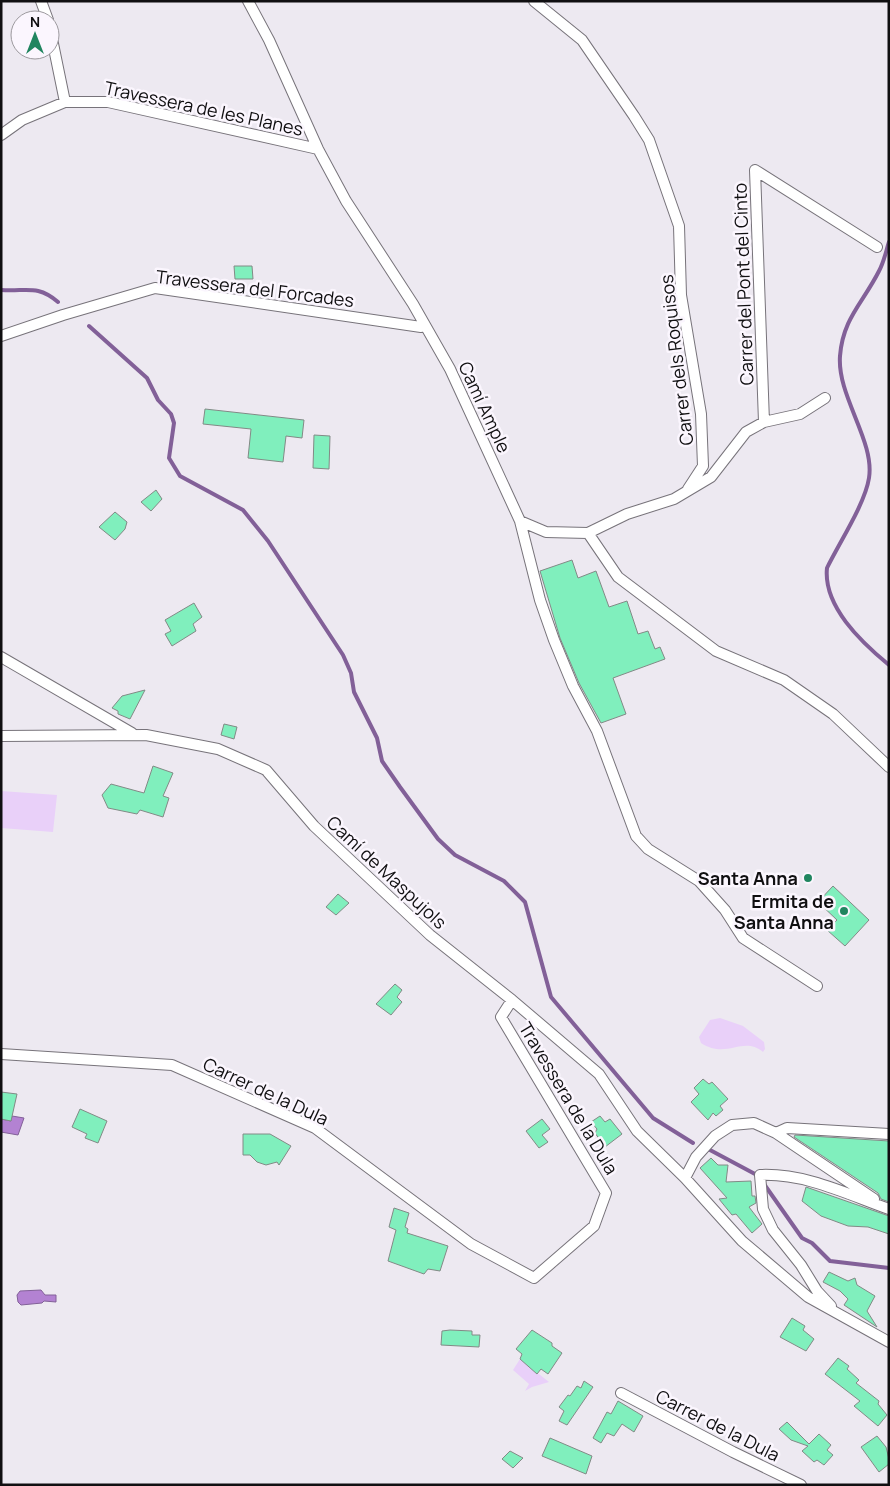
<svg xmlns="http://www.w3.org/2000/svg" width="890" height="1486" font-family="Manrope,sans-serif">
  <rect width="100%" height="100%" fill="#ede9f1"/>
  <path fill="#e9d0f9" d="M1,791l56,4 -4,37 -52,-4z
    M720,1018l23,8 21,16 1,7 -2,3c-20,-17 -36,8 -62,-9l-2,-6 11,-17z
    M520,1359l29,23 -17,5 -7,4 4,-7 -16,-14z"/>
  <path fill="#b382d2" stroke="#826098" d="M12,1116l12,2 -6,17 -17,-3v-13l10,2z
    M41,1290l4,5h11v7l-12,-1 -2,2 -21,2 -3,-3 -1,-7 3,-4z"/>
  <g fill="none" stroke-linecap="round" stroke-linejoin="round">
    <path stroke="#826098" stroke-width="4" d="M889,242c-3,9 -5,20 -10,29 -16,32 -36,47 -39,85 -3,40 35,85 29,122 -4,26 -30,65 -42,90 -4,38 34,74 62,97
      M1,290c25,2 36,-6 57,12
      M89,326l58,52 11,22 13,14 3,9 -5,35 11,18 63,34 25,31 75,114 8,18 3,19 23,46 5,23 18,26 38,52 17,16 49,26 21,21 26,95 102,121 40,25
      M710,1150l45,24
      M764,1184l38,54 10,5 18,18 59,7"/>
  </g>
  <path fill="#80efbd" stroke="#828a86" d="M234,266h18l1,13h-18z
    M205,409l99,11 -2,18 -16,-2 -3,26 -35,-4 3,-29 -48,-5z
    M314,435l16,1 -1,33 -16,-1z
    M156,490l6,9 -11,12 -10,-9z
    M115,512l12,10 -2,7 -10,11 -16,-13z
    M572,560l6,18 18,-7 13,36 18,-6 11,33 10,-3 7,18 5,-2 5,12 -52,19 13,36 -25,9 -22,-40 -19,-45 -20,-67z
    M194,603l8,14 -9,7 3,7 -24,15 -7,-12 6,-3 -6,-11z
    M145,690l-15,29 -12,-5v-3l-6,-3 10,-12z
    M224,724l13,3 -3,12 -13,-4z
    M153,766l20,7 -10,23 6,2 -6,19 -23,-7 -3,4 -29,-6 -6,-13 9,-11 33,9z
    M833,886l36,34 -24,26 -18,-16 10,-10 -19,-18z
    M338,894l11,9 -13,12 -10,-8z
    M395,984l7,6 -5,7 5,5 -11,13 -15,-11z
    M703,1079l6,5 3,-2 16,17 -8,7 3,4 -7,6 -3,-3 -5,7 -17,-18 8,-8 -5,-6z
    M1,1092l16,2 -6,27 -10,-2z
    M80,1109l27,12 -9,22 -13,-5 2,-4 -15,-7z
    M600,1116l5,6 5,-3 12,15 -17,13 -10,-14 2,-4 -6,-7z
    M542,1119l8,10 -8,6 6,7 -9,6 -13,-17z
    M243,1134h27l21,12 -12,19 -2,-3 -11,3 -9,-3 -7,-7h-7z
    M795,1135l94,6v61l-8,-3 -3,-6 -84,-56z
    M711,1158l7,7h10l-2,17 25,-1 1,15h3l1,7 -7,4 13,17 -10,9 -16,-19 -4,1 -13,-16 8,-1 -27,-30z
    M806,1187l83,29v18l-21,-7 -20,-1 -27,-10 -19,-15z
    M394,1208l15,5 -4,14 3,2 -1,4 41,13 -8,25 -12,-2 -4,5 -36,-13 8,-31 -7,-3z
    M829,1272l19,9 7,-3 2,7 18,11 -8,15 10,16 -33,-22 4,-6 -8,-8 -17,-9z
    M792,1318l13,8 -2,4 11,9 -8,12 -26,-14z
    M450,1330l22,1v4h8l-1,12 -38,-2 1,-14z
    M532,1330l20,13v3l10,7 -14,21 -7,-5 -4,5 -17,-15 2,-5 -6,-5z
    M838,1358l11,8 -2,3 12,11 -3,3 23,18 -1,3 9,11 -9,11 -24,-20 6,-5 -35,-27z
    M584,1381l9,6 -26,38 -8,-4 5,-10 -5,-4 9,-12 2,1 7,-10 4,2z
    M618,1401l25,15 -9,16 -12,-8 -8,12 -7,-3 -6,10 -8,-5 14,-26 4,2z
    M787,1422l22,22 10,-10 12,11 -4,5 6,5 -9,10 -7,-5 -3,2 -12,-11 6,-5 -17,-6 -12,-11z
    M877,1436l9,11 3,12v5l-10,8 -18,-25z
    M550,1438l42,18 -6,18 -44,-18z
    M510,1451l13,7 -10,10 -11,-9z"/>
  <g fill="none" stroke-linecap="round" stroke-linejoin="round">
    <defs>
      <path id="street" d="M41,1l7,19
        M248,1l21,39 49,109 28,52 67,103 37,65 70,152 26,11 42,1 39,-19 47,-15 37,-22 35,-45 18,-10 36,-8 25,-16
        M534,1l48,39 52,76 15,24 30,86 2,69 20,119 2,52 -15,23
        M50,29l15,73
        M1,135l21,-15 43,-18h43l210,47
        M1,336l62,-21 92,-27 266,39
        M764,422l-9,-252 122,77
        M520,521l20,79 14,40 19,46 24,45 39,105 12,13 51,32 26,29 18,28 74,48
        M588,533l30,44 98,74 68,29 49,34 56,53
        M1,657l131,76
        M1,736l145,-1 72,14 48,21 48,56 116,109 82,65 87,74 38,57 48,47 57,63 66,56 81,45
        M1,1054l171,11 143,63 156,116 63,34 60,-52 12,-33 -105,-176 11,-17
        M776,1133l11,-5 102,6
        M685,1178l11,-21 19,-21 17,-11 22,-2 22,10 98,66
        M831,1306l-14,-15 -16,-26 -28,-35 -10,-21 -3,-34c45,-2 87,19 129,34
        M621,1393l112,59 68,33"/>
    </defs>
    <use href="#street" stroke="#77737a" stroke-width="12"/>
    <use href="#street" stroke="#fff" stroke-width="10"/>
  </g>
  <g fill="#20855f" stroke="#fbf6fe" stroke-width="2">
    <circle cx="808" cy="878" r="5"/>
    <circle cx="844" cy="911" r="5"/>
  </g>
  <g text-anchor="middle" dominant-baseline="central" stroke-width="5" stroke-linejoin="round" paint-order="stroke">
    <g font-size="18" fill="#100f11" stroke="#fbf6fe">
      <text transform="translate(204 108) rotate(12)">Travessera de les Planes</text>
      <text transform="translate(743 284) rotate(-92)">Carrer del Pont del Cinto</text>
      <text transform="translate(255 288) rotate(7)">Travessera del Forcades</text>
      <text transform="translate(676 360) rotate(-97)">Carrer dels Roquisos</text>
      <text transform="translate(485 407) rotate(65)">Camí Ample</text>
      <text transform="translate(387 872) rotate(43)">Camí de Maspujols</text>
      <text transform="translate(266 1091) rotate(25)">Carrer de la Dula</text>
      <text transform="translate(569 1098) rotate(59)">Travessera de la Dula</text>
      <text transform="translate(718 1425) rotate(27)">Carrer de la Dula</text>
    </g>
    <g font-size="18" font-weight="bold" fill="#100f11" stroke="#fbf6fe" text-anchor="end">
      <text x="798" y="878">Santa Anna</text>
      <text x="834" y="901">Ermita de<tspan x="834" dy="21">Santa Anna</tspan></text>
    </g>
  </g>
  <rect width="890" height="1486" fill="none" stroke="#100f11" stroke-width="5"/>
  <g transform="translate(35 35)"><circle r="24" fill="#fbf6fe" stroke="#9d9a9f"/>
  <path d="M0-4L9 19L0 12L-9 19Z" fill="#20855f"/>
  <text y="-8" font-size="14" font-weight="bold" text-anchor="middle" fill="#100f11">N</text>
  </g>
</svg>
